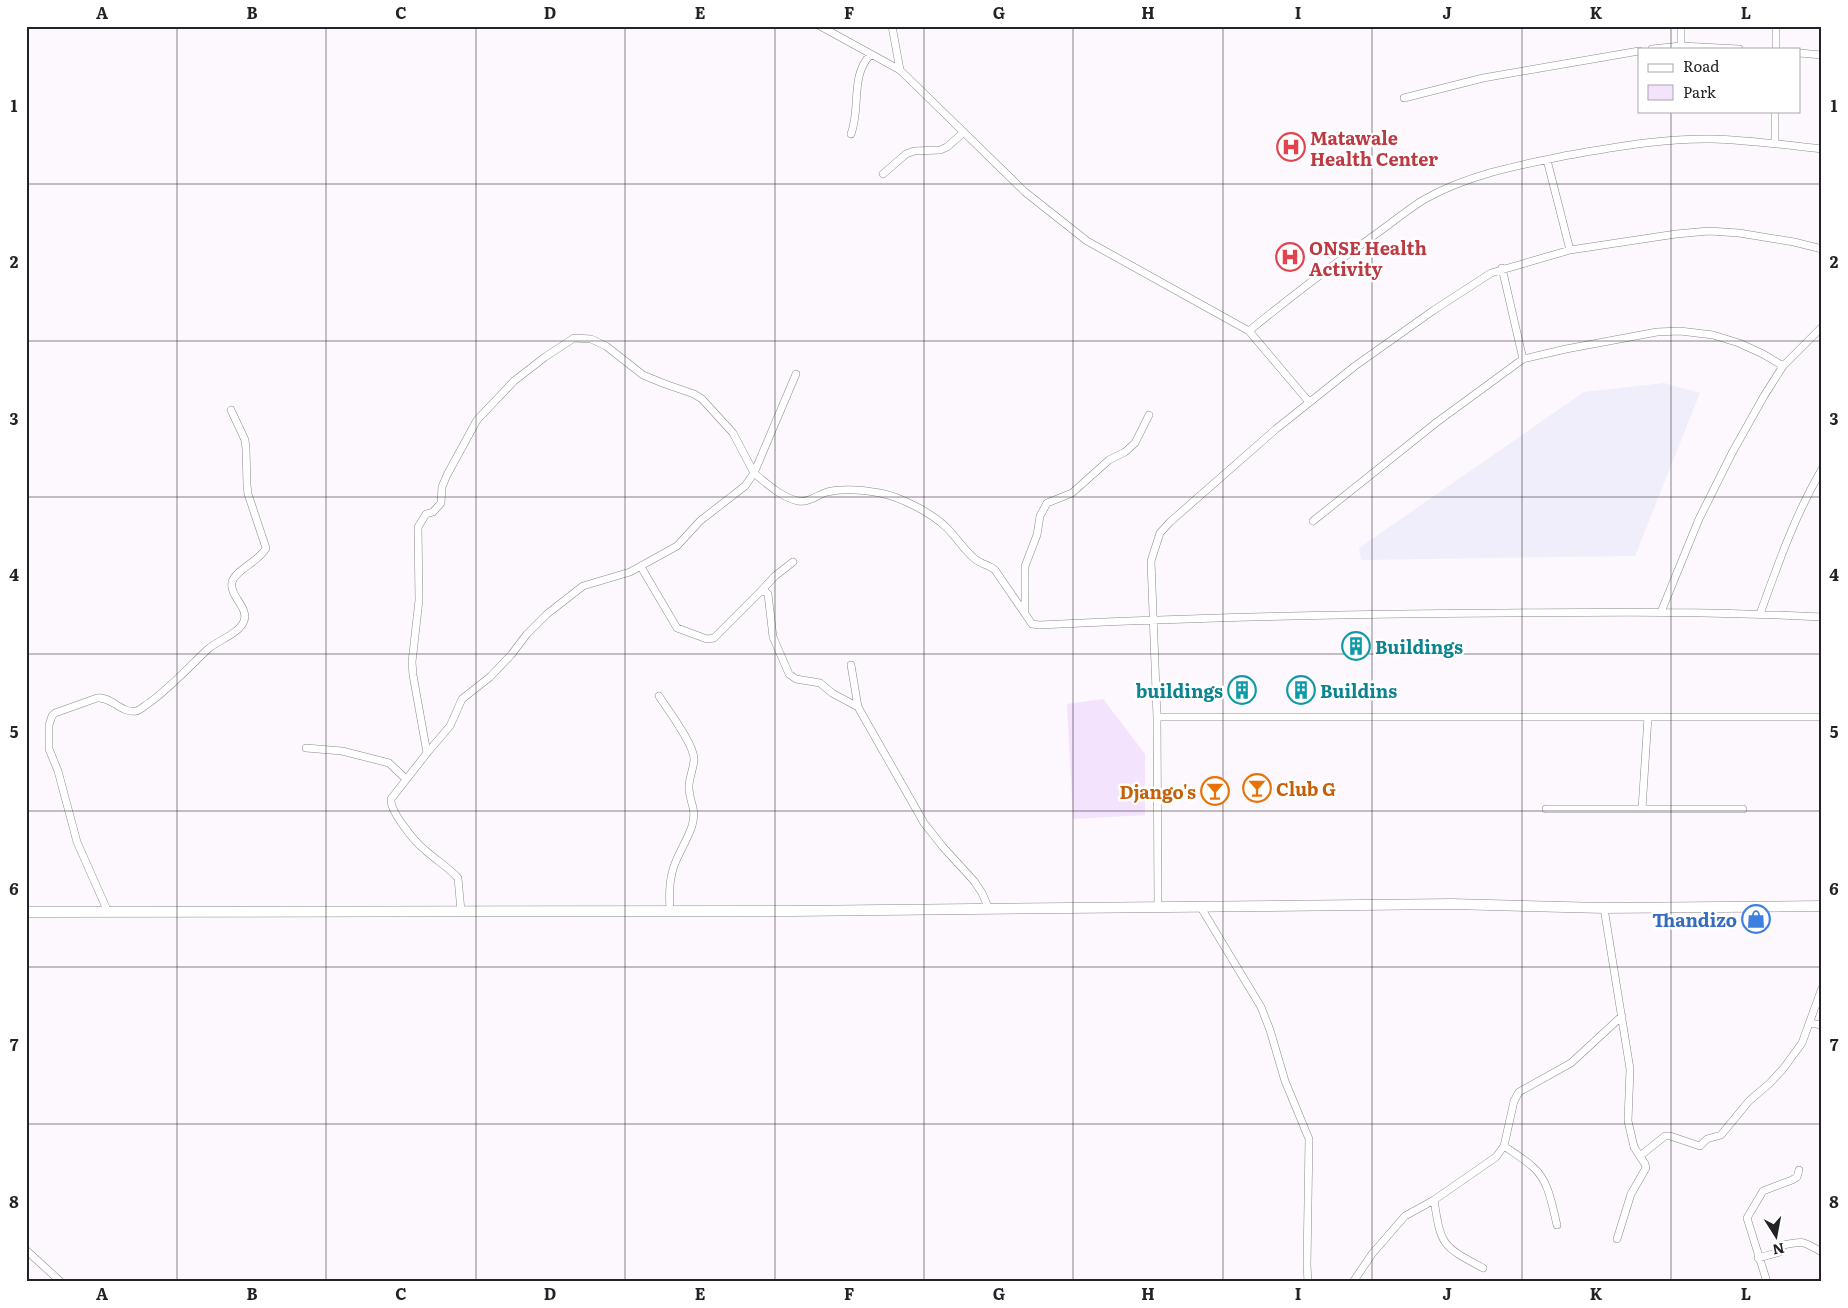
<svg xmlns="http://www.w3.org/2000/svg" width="1848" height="1308" font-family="Literata,serif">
  <rect width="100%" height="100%" fill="#fcf8fe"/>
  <path fill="#f0eefb" d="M1664,383l36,10 -65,163 -274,4 -2,-12 225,-156z"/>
  <path fill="#f3e3fc" d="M1103,699l42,55v61l-72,4 -6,-115z"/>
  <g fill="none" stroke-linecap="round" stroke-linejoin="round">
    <path stroke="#6ecef0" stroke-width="2.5" d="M347,1282h40"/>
    <defs>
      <path id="minor" d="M820,26l80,44 125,122 62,49 162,90
        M892,26l8,44
        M1681,46v-20
        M1652,49l29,-3 58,3
        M1776,49v-23
        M1799,53l23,2
        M1404,98l79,-20 156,-27
        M851,134c10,-26 -1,-57 19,-79
        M1775,144v-33
        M1547,160l23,90
        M883,174l23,-20 8,-3 26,-1 7,-3 16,-14
        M1502,268l21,91
        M1309,402l-60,-71c41,-34 84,-66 127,-97 16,-11 32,-25 49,-35 45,-25 95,-34 144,-44 47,-8 96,-17 143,-16 37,1 74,6 110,10
        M754,473l42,-99
        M1313,521l124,-99 86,-63 43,-10 91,-17 23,-1 33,4 26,8 24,11 20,12
        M641,567l36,61 30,11 7,-1 46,-46h6l2,2 5,43 16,37 7,5 24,4 12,10 26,14
        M760,592l15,-16 18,-14
        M1025,612v-46l12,-31 3,-19 7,-13 25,-10 37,-33 16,-8 10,-9 14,-28
        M1661,612l38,-93 33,-66 32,-57 19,-30 39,-39
        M1760,614c18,-50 35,-99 62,-145
        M851,665l7,42 66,116 19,24 31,34 8,12 7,16
        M659,696c8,13 35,48 35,63 0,10 -6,20 -5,30 1,16 8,18 3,37 -4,12 -11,23 -16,35 -7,16 -7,32 -6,49
        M1157,717h665
        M306,748l36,3 47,12 17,16
        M427,753l-14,-78 -1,-13 7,-62 -1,-73 8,-13 7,-2 8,-9 1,-16 5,-12 30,-55 37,-39 31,-24 29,-19 17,1 15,7 37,29 22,9 29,10 8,5 31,34 21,40
        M1546,809h197
        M1642,809l6,-92
        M1158,906l-1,-189 -6,-156 9,-28 10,-11 106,-93 79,-63 79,-56 57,-37 79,-23 106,-16 33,-3 30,2 55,9 28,7
        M1200,906l61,101 9,23 15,51 24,58 -2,126 1,17
        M1604,908l26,161 -2,52 6,26 11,17 1,4 -15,26 -14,45
        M461,911l-3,-33c-10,-11 -22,-18 -33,-28 -10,-8 -35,-38 -34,-51l36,-46 23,-27 12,-27 28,-22 21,-22 16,-21 20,-20 36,-28 47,-14 47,-26 23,-25 45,-35 9,-13c13,11 27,24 44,28 11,2 19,-6 29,-9 16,-4 37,-2 53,1 21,4 52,20 67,35 10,10 17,22 28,31 6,5 14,6 20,11l37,54 7,1c155,-8 309,-11 464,-12 107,-1 213,-2 319,4
        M108,912l-31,-70 -19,-71 -9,-22v-24l3,-9 3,-3 42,-15c14,-2 25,16 39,13 5,-1 9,-6 13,-8 22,-16 40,-36 59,-54 10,-9 31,-15 36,-28 5,-14 -15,-25 -12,-39 3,-12 28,-21 34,-34l-18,-54 -1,-9 -1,-36 -1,-9 -14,-30
        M1810,1023l12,2
        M1504,1146c10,7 20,13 29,21 16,14 19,38 24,58
        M1640,1156l25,-20h5l30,10 7,-7 14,-4 28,-34 21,-18 13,-14 19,-26 20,-55
        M1434,1200c7,46 8,46 49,68
        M26,1250l35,32
        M1758,1258l22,-6 3,-7c22,-5 20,-3 39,7
        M1353,1282l19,-28 33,-38 29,-16 62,-43 8,-11 10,-45 5,-9 52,-29 51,-47
        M1767,1282l-20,-64 16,-27 29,-11 5,-3 2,-7"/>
      <path id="secondary" d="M26,912l766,-1 660,-7 152,4 218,-2"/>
    </defs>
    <use href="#minor" stroke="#8d8890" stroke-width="8"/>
    <use href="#secondary" stroke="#8d8890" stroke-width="11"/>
    <use href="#minor" stroke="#fff" stroke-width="7"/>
    <use href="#secondary" stroke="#fff" stroke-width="10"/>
  </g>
  <path fill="none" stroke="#242226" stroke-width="1" stroke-opacity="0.55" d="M177,26v1256M326,26v1256M476,26v1256M625,26v1256M775,26v1256M924,26v1256M1073,26v1256M1223,26v1256M1372,26v1256M1522,26v1256M1671,26v23M1671,111v1171M26,184h1796M26,341h1796M26,497h1796M26,654h1796M26,811h1796M26,967h1796M26,1124h1796"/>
  <defs>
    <symbol id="hospital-ring" viewBox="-11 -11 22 22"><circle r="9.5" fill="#fff" stroke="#e0444e" stroke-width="1.5"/><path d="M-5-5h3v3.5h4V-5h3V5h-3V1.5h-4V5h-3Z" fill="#e0444e"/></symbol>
    <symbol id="building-ring" viewBox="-11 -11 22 22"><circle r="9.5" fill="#fff" stroke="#0f9aa8" stroke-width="1.5"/><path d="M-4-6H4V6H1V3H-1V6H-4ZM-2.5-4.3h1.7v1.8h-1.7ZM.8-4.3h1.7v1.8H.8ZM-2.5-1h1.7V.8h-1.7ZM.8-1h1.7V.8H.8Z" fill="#0f9aa8"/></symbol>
    <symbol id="bar-ring" viewBox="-11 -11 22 22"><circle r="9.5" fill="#fff" stroke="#e8710a" stroke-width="1.5"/><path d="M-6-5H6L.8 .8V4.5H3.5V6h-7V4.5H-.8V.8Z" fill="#e8710a"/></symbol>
    <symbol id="shop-ring" viewBox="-11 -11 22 22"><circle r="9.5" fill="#fff" stroke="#3f7fe0" stroke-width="1.5"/><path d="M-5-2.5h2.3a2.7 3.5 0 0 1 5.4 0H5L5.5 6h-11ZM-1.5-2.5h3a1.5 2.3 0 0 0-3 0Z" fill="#3f7fe0"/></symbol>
  </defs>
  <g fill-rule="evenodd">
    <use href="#hospital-ring" x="1275" y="131" width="32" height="32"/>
    <use href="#hospital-ring" x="1274" y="241" width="32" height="32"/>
    <use href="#building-ring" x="1340" y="630" width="32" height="32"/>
    <use href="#building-ring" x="1226" y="674" width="32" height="32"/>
    <use href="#building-ring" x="1285" y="674" width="32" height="32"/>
    <use href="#bar-ring" x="1241" y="772" width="32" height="32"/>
    <use href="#bar-ring" x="1199" y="775" width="32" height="32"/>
    <use href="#shop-ring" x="1740" y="903" width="32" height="32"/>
  </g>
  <g text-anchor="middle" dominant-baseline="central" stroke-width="5" stroke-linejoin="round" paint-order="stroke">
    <g font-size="18" font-weight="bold" fill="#be3a42" stroke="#fff" text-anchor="start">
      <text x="1310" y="137">Matawale<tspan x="1310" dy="21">Health Center</tspan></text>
      <text x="1309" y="247">ONSE Health<tspan x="1309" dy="21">Activity</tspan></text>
    </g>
    <g font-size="18" font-weight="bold" fill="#0d838f" stroke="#fff" text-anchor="start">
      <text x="1375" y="646">Buildings</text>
      <text x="1223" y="690" text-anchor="end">buildings</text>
      <text x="1320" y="690">Buildins</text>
    </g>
    <g font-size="18" font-weight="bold" fill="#c56008" stroke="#fff" text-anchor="start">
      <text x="1276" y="788">Club G</text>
      <text x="1196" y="791" text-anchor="end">Django's</text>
    </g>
    <g font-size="18" font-weight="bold" fill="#366cbe" stroke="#fff" text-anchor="end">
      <text x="1737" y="919">Thandizo</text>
    </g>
  </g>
  <rect width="1848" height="1308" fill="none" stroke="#ffffff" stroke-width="55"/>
  <rect x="1638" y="48" width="162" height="65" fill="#ffffff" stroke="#a7a7a8"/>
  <rect x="1648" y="64" width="25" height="8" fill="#ffffff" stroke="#a7a7a8"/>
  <text x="1683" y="72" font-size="15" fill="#242226">Road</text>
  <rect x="1648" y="85" width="25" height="15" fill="#f3e3fc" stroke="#a7a7a8"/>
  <text x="1683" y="98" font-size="15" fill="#242226">Park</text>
  <g transform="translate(1776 1236) rotate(169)" stroke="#ffffff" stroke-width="4" paint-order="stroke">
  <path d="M0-4L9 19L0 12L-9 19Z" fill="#242226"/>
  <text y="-8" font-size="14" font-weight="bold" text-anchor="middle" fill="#242226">N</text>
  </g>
  <rect x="28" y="28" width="1792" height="1252" fill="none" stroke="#242226" stroke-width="2"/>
  <g font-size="16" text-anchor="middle" font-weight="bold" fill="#242226">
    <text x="102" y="19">A</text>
    <text x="252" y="19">B</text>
    <text x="401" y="19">C</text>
    <text x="550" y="19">D</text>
    <text x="700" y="19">E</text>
    <text x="849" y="19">F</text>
    <text x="999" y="19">G</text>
    <text x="1148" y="19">H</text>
    <text x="1298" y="19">I</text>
    <text x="1447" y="19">J</text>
    <text x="1596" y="19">K</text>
    <text x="1746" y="19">L</text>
    <text x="14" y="112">1</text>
    <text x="1834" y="112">1</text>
    <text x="14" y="268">2</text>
    <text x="1834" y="268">2</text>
    <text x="14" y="425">3</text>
    <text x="1834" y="425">3</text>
    <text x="14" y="581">4</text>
    <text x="1834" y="581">4</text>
    <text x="14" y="738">5</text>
    <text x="1834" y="738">5</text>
    <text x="14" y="895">6</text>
    <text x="1834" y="895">6</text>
    <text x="14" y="1051">7</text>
    <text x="1834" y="1051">7</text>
    <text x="14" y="1208">8</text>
    <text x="1834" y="1208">8</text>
    <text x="102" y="1300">A</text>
    <text x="252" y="1300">B</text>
    <text x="401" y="1300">C</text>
    <text x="550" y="1300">D</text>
    <text x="700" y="1300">E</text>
    <text x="849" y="1300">F</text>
    <text x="999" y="1300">G</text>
    <text x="1148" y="1300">H</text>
    <text x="1298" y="1300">I</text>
    <text x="1447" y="1300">J</text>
    <text x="1596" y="1300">K</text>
    <text x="1746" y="1300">L</text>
  </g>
</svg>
